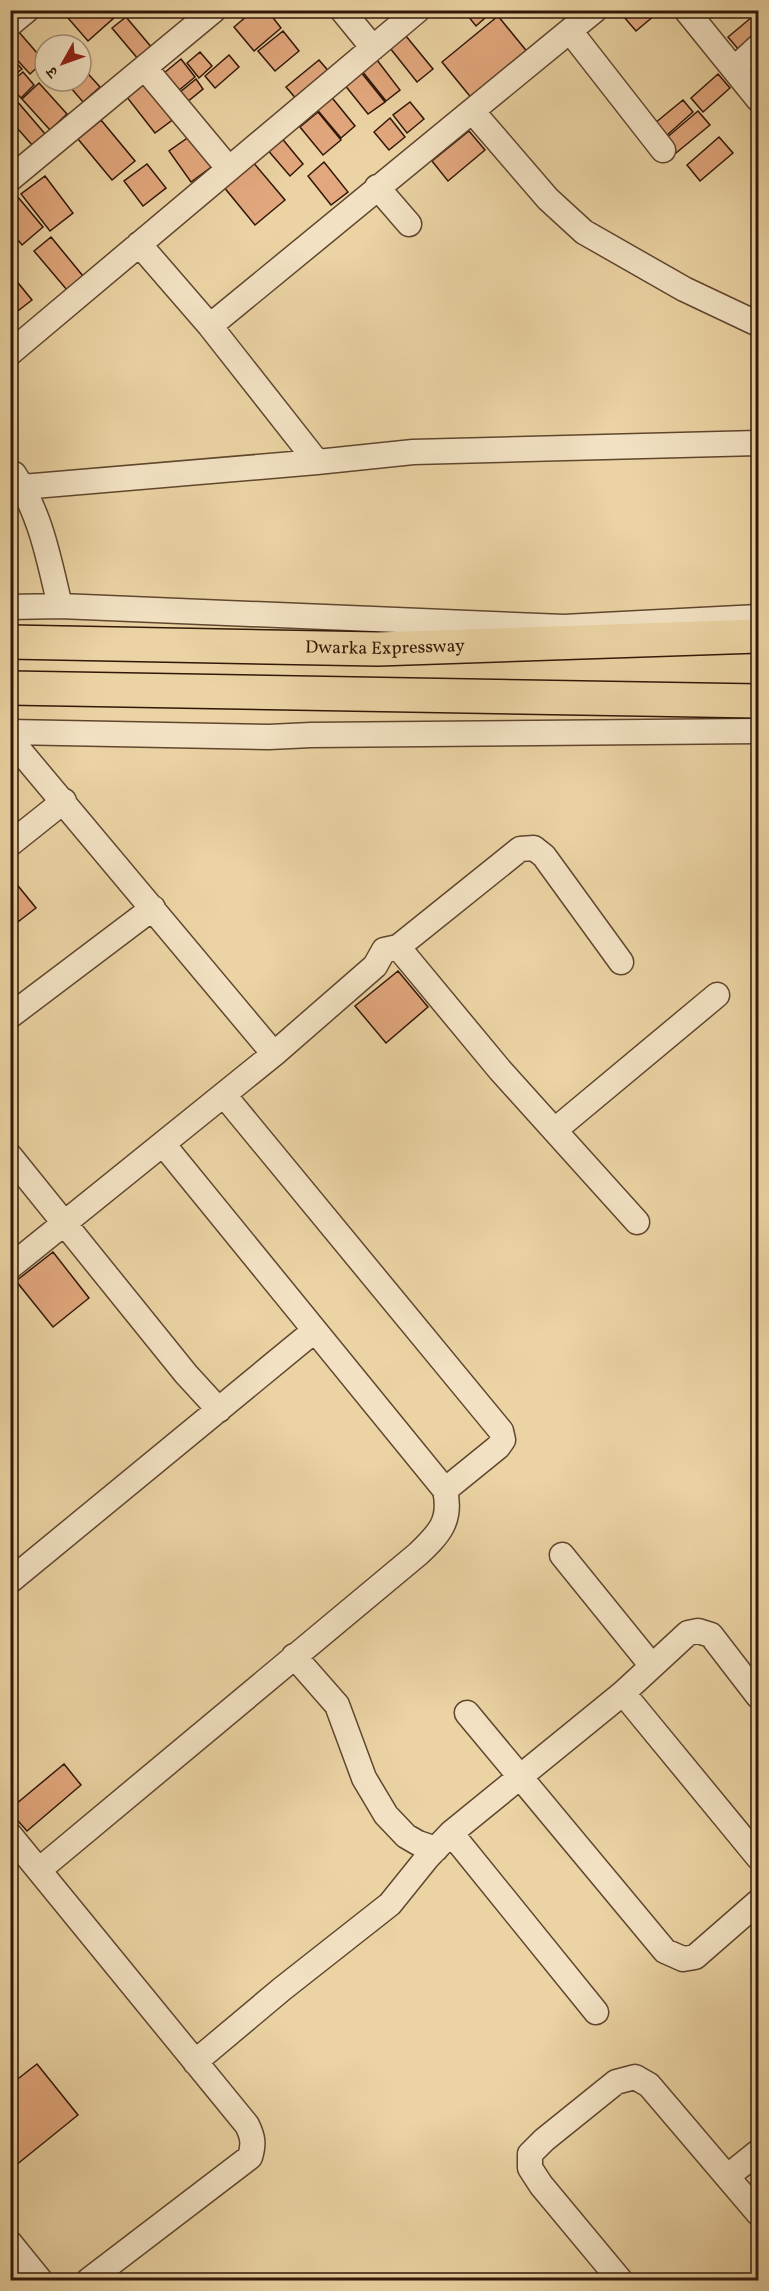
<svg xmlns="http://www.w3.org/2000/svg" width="769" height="2291" font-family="Vollkorn,'Noto Serif Devanagari',serif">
  <rect width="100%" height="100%" fill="#ebd3a3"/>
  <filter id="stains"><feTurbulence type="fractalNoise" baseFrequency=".00333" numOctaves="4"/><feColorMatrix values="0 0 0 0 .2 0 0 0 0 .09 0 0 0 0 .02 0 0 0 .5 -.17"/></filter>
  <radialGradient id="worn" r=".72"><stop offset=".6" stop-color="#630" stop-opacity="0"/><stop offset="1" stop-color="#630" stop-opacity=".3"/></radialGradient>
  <path fill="#e2a77d" stroke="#311708" stroke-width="1.5" d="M61,10h51l4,6 -28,25z
    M254,10h13l14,18 -27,23 -20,-24z
    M463,10h31l-18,16z
    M618,10h43l-25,21z
    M758,12v32l-14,12 -16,-19z
    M498,16l31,38 -56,46 -31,-38z
    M126,17l32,38 -14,11 -32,-38z
    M401,30l32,39 -16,13 -31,-39z
    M18,31l26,30 -14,13 -20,-22v-14z
    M283,31l16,20 -24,20 -17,-20z
    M200,52l12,14 -13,12 -12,-15z
    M229,55l10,12 -24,21 -10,-12z
    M10,56l12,13 -12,10z
    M181,59l14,18 -17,14 -14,-18z
    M319,60l12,14 -33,27 -12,-14z
    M377,60l23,30 -14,11 -24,-30z
    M81,66l19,21 -17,15 -18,-21h16z
    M360,71l25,31 -17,12 -24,-30z
    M23,72l11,13 -13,13 -11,-12v-3z
    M718,74l12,14 -27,24 -12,-14z
    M150,78l29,37 -24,18 -29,-37z
    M196,79l7,10 -22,18 -7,-10z
    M39,83l28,31 -17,16 -28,-31z
    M10,93l36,42 -13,11 -23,-26z
    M329,94l26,32 -14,12 -27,-32z
    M683,100l10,12 -27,24 -11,-13z
    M410,102l14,17 -17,14 -14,-18z
    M698,111l12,14 -34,28 -11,-14z
    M318,112l23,28 -18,15 -23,-28z
    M390,118l15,19 -16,13 -15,-18z
    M101,120l34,41 -23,19 -34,-41z
    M469,131l16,19 -37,31 -16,-20z
    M193,134l21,31 -23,17 -22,-31z
    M280,136l23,28 -13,12 -24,-28z
    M719,137l14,16 -33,28 -13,-16z
    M252,161l33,39 -30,25 -32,-39z
    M324,162l24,30 -17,13 -23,-29z
    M147,164l19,24 -23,18 -19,-25z
    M45,176l28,37 -23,18 -29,-37z
    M12,190l31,37 -21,18 -12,-15z
    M51,237l32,39 -16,14 -33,-39z
    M10,273l22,27 -22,17z
    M10,876l26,32 -26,20z
    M398,971l30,36 -42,36 -31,-37z
    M53,1252l36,46 -36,29 -37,-46z
    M64,1764l17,21 -54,46 -17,-19v-3z
    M37,2064l41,51 -68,55v-85z"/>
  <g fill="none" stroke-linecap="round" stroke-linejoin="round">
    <defs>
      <path id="minor" d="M342,10l31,38
        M686,10l72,89
        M10,24l17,-14
        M570,31l93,119
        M145,68l84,101
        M734,69l24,-22
        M473,112l75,87 36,33 100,57 74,35
        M10,179l204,-169
        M377,187l32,37
        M139,244l71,82 107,136
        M210,326l385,-316
        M10,353l408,-343
        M14,474c27,40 35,86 46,132
        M10,486l12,1 295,-25 96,-10 345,-9
        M10,607l50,-1 504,21 194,-10
        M10,732l259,5 42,-2 447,-4
        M10,739l264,315
        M10,844l54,-43
        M398,947l102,123 137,152
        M10,1016l143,-108
        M224,1095l277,336 2,9 -5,7 -53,43
        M555,1130l162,-135
        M10,1156l176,218 33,36
        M10,1267l264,-213 101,-88 9,-16 14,-3 122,-98 14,-1 10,8 77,106
        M562,1555l90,111
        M10,1581l304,-250
        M294,1656l43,49 27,73 22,37 20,21 12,7 18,6
        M623,1693l135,164
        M467,1713l198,238 18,8 12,-2 63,-55
        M451,1833l145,179
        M10,1835l237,290c6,12 7,19 3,32l-161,123
        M39,1870l379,-316c21,-20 34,-33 27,-64l-282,-346
        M195,2062l87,-73 108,-85 37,-46 24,-25 172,-140 65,-60 10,-2 13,4 47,61
        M728,2176l30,-24
        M10,2243l30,37
        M620,2280l-79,-95 -11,-17v-14l14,-14 72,-58 19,-5 14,8 109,128"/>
      <g id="highway">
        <path id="s1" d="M10,642l368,7 380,-13"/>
        <path d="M10,688l748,13"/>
      </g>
    </defs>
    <use href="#minor" stroke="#60462f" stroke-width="27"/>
    <use href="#highway" stroke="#311708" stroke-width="36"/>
    <use href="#minor" stroke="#f2e2c3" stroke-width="24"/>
    <use href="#highway" stroke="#ebd3a3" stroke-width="33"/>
  </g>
  <g text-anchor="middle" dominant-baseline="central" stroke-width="5" stroke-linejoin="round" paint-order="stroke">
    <g font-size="18" fill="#311708" stroke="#f2e2c3">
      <text stroke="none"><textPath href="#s1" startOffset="375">Dwarka Expressway</textPath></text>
    </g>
  </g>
  <rect width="769" height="2291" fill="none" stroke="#ebd3a3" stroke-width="36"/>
  <rect x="12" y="12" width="745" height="2267" fill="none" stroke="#311708" stroke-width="3"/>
  <rect x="18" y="18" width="733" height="2255" fill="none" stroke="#311708" stroke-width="1.5"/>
  <g transform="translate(63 63) rotate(230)"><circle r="28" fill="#f2e2c3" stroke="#a59178" stroke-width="1.5"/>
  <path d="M0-4.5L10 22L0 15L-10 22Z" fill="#8f2418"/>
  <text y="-9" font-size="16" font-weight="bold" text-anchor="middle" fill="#311708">उ</text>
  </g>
  <rect width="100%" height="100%" filter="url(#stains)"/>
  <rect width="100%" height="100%" fill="url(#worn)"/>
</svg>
